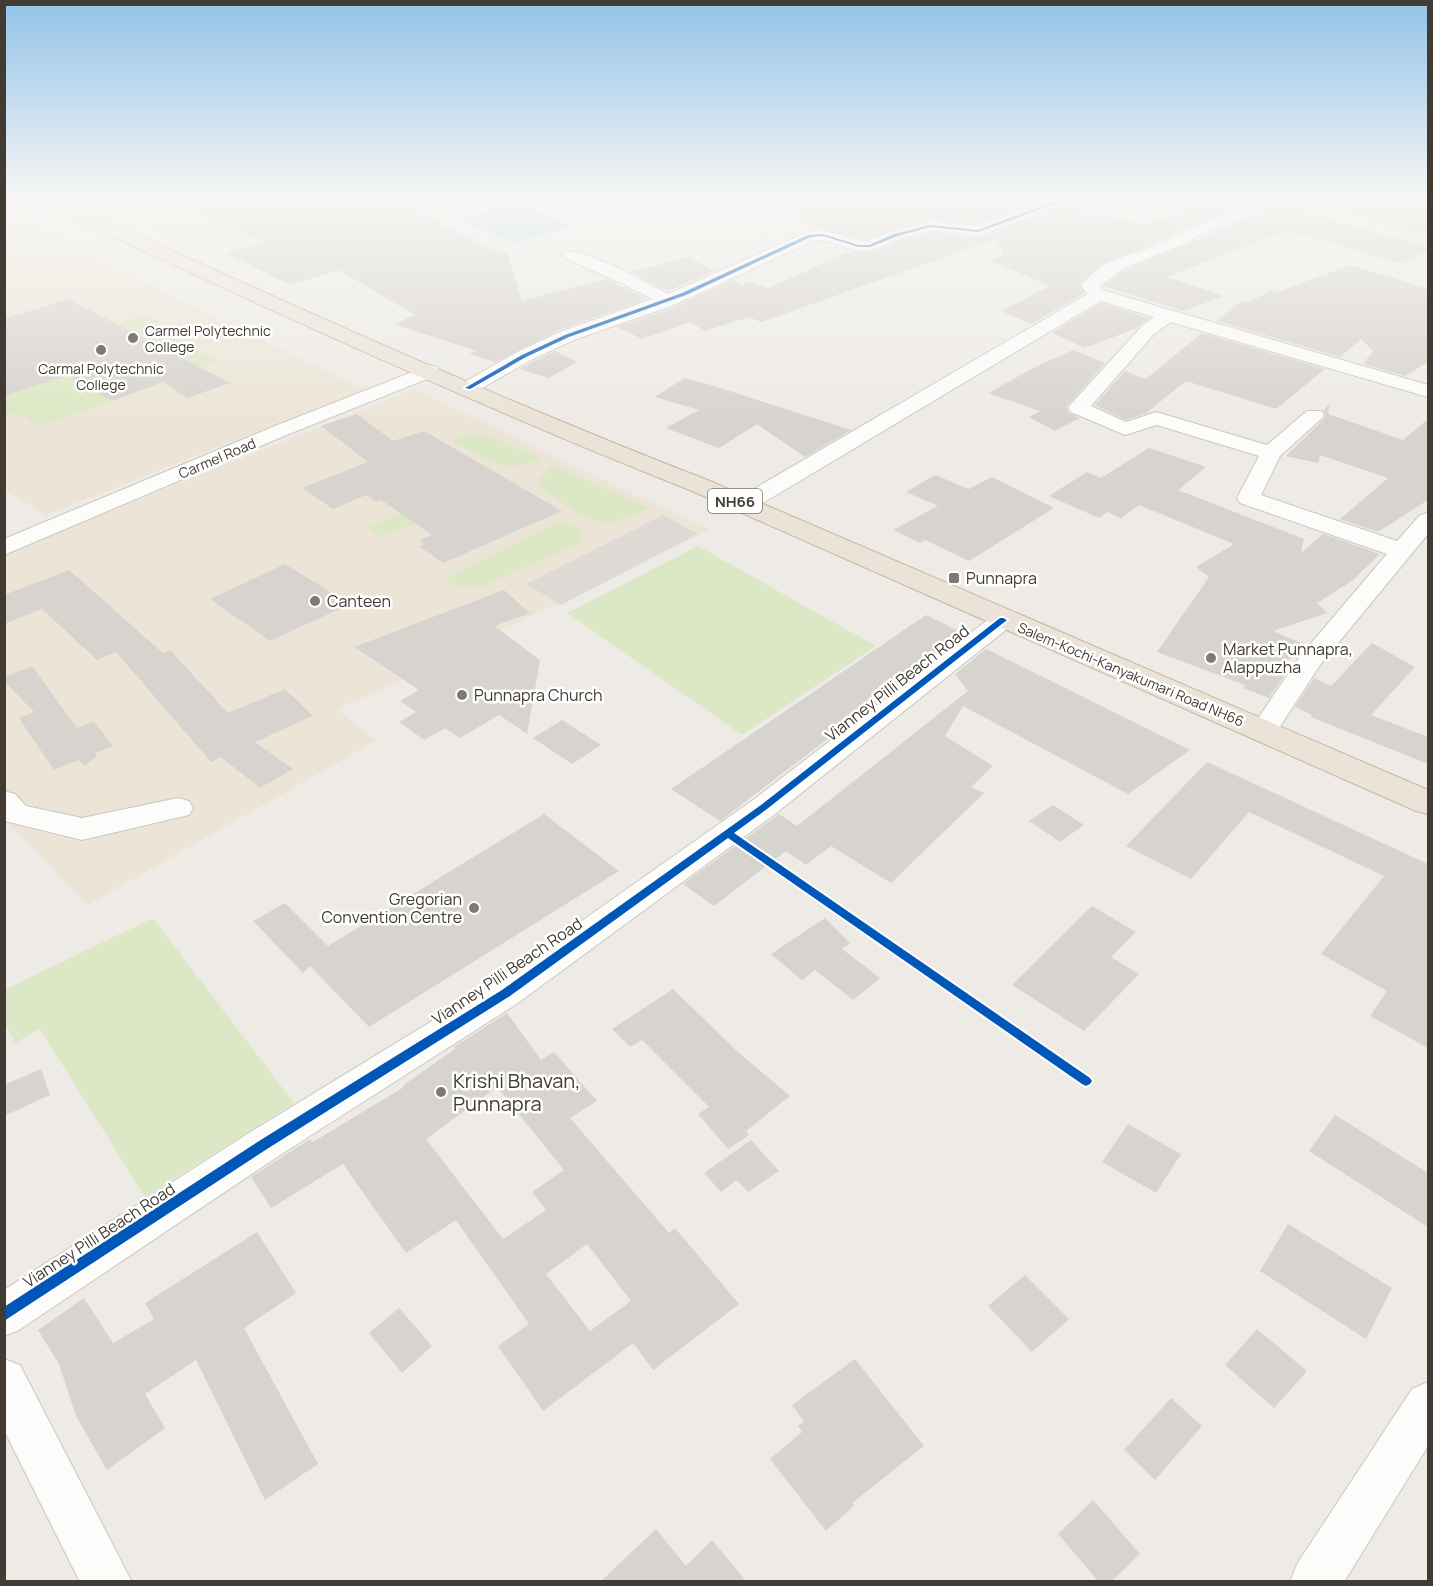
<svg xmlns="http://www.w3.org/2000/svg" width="1433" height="1586" font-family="Manrope,sans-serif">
  <rect width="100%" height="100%" fill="#eeebe6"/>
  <path fill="#ece5d7" d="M107,198h292l-194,52 -115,-48z
    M4,212l94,48 267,129 -319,126 -41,-24z
    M413,389l296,141 -372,180 40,30 -289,165 -83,-84v-268z"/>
  <path fill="#dce8c5" d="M144,317l9,1 5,3 -1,5 -8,5 -12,4 -21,-10 16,-7z
    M171,336l46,24 -15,8 -59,-30z
    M96,354l16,47 -75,24 -19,-12 -13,3 -1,-20 27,-9z
    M480,432l62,27c-39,16 -56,1 -90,-18z
    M554,465l96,44 -39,13 -11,1 -20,-9 -37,-25 -5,-8z
    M448,495l14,10 -80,32 -14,-10z
    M562,520l21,11 -2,11 -101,46 -23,-1 -13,-8z
    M698,546l178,100 -134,89 -175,-122z
    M153,918l141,185 -149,94 -105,-168 -25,14 -10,-20 -1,-33z"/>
  <path fill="#dddad6" d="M663,515l35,19 -137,71 -35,-21z"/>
  <path fill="#b5d9ec" d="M516,203l56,23 -58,17 -56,-24z"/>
  <path fill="#d7d3ce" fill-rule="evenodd" d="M168,198h223l107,55 8,-3 16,51 84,-22 40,20 -87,31 -64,32 -26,-8 7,-3 -82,-27 21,-9 -76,-45 -49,15 -64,-32 37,-11z
    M829,198h47l46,12 1,-12h99l16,4 -61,22 -48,-5 -61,20h-9l-38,-11 -33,-13z
    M1214,198h47l-77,30 -25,14 -56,21 -24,22 6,8 -54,31 -30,-13 49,-25 -59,-25 13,-7 -8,-15 -235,83 -12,-5 -44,14 -15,-9 -48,17 -25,-12 58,-20 58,-27 9,5 7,-3 19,6 83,-37 20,2 32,-13 27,-7 49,5 85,-31 81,18 69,-23z
    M1314,198h92l22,6v30l-83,-24z
    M1286,204l45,18 97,26v3l-28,12 -113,-33 -120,47 57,19 -41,15 -80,-25 24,-17z
    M688,257l26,14 -46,20 -37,-19z
    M1351,265l77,24v73l-23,14 -42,-12 10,-13 -12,-12 -21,18 -123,-36 24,-20 8,1 23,-12 6,2z
    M68,299l120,62 42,22 -43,15 -24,-16 -51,19 -44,-26 -64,21v-77z
    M1101,303l48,15 -12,10 -52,20 -33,-15z
    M1202,333l123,36 -49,40 -90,-28 -40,32 -20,7 -31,-15 30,-34 21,8z
    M1073,350l32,13 -39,44 3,6 11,5 -25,13 -26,-14 11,-6 -52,-18 47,-26z
    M555,351l22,11 -28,16 -30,-9z
    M684,378l27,7 140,45 -46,27 -48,-33 -38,24 -53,-20 33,-18 -44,-13z
    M1330,403l-2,11 75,26 25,-21v81l-50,32 -38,-13 48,-41 -68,-23 -2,8 -32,-7 37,-36 3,-5 -3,-4z
    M357,414l36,27 31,-10 138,80 -119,52 -23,-16 4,-3 -5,-4 13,-5 -51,-35 -5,2 -10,-7 -33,14 -31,-21 66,-26 -47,-36z
    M1149,448l57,19 -28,23 126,49 -3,14 22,-19 57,20 -28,27 -35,22 10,10 -54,18 31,13 -20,20 6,3 -21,31 -26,-10 2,-3 -88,-33 52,-75 -13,-10 38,-23 -95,-39 -18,13 -14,-6 -8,6 -50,-22 38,-24 14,6z
    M935,475l34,14 23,-12 62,31 -85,53 -44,-21 -5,3 -27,-13 45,-24 -32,-14z
    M285,564l65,40 -80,37 -60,-42z
    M69,570l94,83 7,-3 58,63 57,-24 28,27 -58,26 38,27 -33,19 -39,-31 -10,5 -95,-110 -19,8 -55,-51 -38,15v-29z
    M504,590l26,23 -36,13 46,34 -13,74 -28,-19 -39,23 -15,-10 -21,12 -25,-18 17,-10 -16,-11 19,-11 -65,-43z
    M926,615l39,19 -245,187 -49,-32z
    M1372,643l43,24 -44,48 57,22v27l-117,-47 1,-2 -17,-8 19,-29 17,8z
    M986,649l204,101 -62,44 -165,-88 -18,30 48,30 -22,21 13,6 -93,90 -60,-37 -25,19 -20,-14 -72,55 -31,-22 96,-70 18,12 171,-135 -13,-17z
    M32,666l45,62 17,-7 19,25 -18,7 2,3 -12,10 -6,-6 -25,10 -35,-52 15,-6 -30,-31v-4z
    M562,720l39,25 -29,19 -39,-26z
    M1207,762l221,102v184l-58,-32 17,-25 -66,-37 63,-78 -135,-64 -58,67 -65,-33z
    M1053,805l31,20 -24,17 -31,-21z
    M544,814l75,57 -250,156 -59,-61 -7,7 -50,-52 32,-18 43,43z
    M1092,906l44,26 -25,25 28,17 -55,57 -72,-46z
    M825,918l25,25 -8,6 38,29 -27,22 -38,-30 -13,10 -31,-26z
    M673,989l66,64 51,43 -44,35 3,4 -21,14 -30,-35 11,-7 -67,-67 -12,7 -18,-18z
    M507,1013l34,47 13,-8 43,49 -27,17 99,115 6,-5 64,76 -86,66 -20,-27 -90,68 -45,-65 31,-22 -73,-104 -50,33 -63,-89 -72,44 -20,-31 59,-38 3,3 91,-55 -2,-1 53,-37 -1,-2zM497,1087l67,83 -32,22 14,18 -43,29 -77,-100zM587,1244l44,57 -41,30 -44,-57z
    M41,1069l9,26 -46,21v-31z
    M1335,1115l93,58v54l-119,-76z
    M1128,1124l53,30 -25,39 -54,-31z
    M751,1140l28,31 -31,21 -11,-12 -16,12 -17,-19z
    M1288,1224l104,64 -26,51 -106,-68z
    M257,1232l39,61 -52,35 74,136 -53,36 -69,-140 -51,34 20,34 -58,42 -31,-54 -17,-52 -21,-34 46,-32 29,45 41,-24 -9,-16z
    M1025,1275l44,44 -37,33 -44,-46z
    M399,1308l33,38 -30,27 -33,-40z
    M1257,1329l50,42 -33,37 -49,-43z
    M855,1359l69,87 -72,57 3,2 -29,26 -56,-72 32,-27 -4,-6 6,-4 -12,-17z
    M1171,1398l31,28 -47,54 -31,-30z
    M1093,1500l47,54 -28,27h-14l-40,-47z
    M656,1529l30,37 26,-26 34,41h-145z"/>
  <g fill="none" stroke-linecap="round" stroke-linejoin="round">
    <defs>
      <path id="minor" d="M61,198h26l-2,3 -29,8 -8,-5 3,-3z
        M1054,198h22l-2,3 -96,35 -48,-5 -28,7 -32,13h-12l-36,-11 -9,1 -139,64 -100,35 -43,20 -56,32h-14l-3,-4 3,-4 56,-32 43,-20 92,-33 -31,-16 -56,-25 -2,-3 2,-3c18,-5 84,32 103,42l142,-63 13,-1 36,11h9l22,-9 40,-11 47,5z
        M1268,198h21l-2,3 -90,35 -7,6 -64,25 -26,19 5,5 323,94v12l-257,-75 -17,12 -63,72 35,16 30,-10 111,33 40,-34h14l3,4 -3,4 -41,37 -19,39 136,46 23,-26 8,-2v21l-108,131 -46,71 -10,3 -10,-3 -4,-6 51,-75 86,-101 -147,-51 -3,-5 22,-42 -102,-31 -32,10 -54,-23 -3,-4 3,-4 71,-78 12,-9 -53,-16 -350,209 -8,2 -8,-2 -3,-5 3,-5 353,-206 -7,-8c26,-37 75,-31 104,-56z
        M430,365l7,2 3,4 -3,4 -148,59 -285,121v-16l271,-113z
        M1003,612l9,3 4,5 -4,5 -237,189 -257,189 -241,154 -258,173 -15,6v-46l245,-157 245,-150 259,-183 241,-185z
        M4,791l11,3 11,12 56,12 96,-20 11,3 4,7 -4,7 -107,25 -77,-19z
        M4,1359l16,6 112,217h-52l-76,-152z
        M1428,1382v64l-84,136h-54l7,-18 115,-175z"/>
      <path id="major" d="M1283,198h24l37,14 84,24v10l-96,-26 -47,-19z"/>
      <path id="highway" d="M34,198h22c216,98 432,197 654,283l718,309v24l-12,-3 -724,-320c-222,-88 -439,-189 -656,-290z"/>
    </defs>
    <use href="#minor" stroke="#cac7c2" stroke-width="2"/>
    <use href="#major" stroke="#d0c6b3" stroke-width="2"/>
    <use href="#highway" stroke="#c5b7a1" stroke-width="2"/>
    <use href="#minor" fill="#fcfcfb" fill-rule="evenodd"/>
    <use href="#major" fill="#f0ebe2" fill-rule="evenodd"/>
    <use href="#highway" fill="#ebe3d7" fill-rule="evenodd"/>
    <defs>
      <path id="cycleway" d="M1064,198h7l-93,34 -48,-5 -32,9 -28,11h-12l-35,-11 -12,1 -125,58 -117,42 -43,20 -56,32 -5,-1 57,-33 43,-20 117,-42 126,-58 15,-1 35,11h11l25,-11 36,-9 48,5z
        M1000,618h3l4,2 -240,189 -33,24 356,245 2,3 -2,3 -4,2 -4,-2 -354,-246 -218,158 -243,153 -263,172v-14l255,-166 243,-151 259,-185z"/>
    </defs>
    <use href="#cycleway" stroke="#fff" stroke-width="4"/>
    <use href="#cycleway" fill="#0057b8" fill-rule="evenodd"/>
  </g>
  <linearGradient id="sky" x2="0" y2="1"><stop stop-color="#93c3ea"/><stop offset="0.47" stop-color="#f7f6f4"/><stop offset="1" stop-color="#f7f6f4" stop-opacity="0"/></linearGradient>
  <rect width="1433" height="420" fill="url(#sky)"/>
  <g fill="#7e7972" stroke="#fff" stroke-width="2">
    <circle cx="133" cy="338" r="6"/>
    <circle cx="101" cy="350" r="6"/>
    <rect x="948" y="572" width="12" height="12" rx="3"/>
    <circle cx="315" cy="601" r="6"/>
    <circle cx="1211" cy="658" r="6"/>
    <circle cx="462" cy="695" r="6"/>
    <circle cx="474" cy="908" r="6"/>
    <circle cx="441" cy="1092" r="6"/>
  </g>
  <g text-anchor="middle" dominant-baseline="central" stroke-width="5" stroke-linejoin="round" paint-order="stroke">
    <g font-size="14" fill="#423b33" stroke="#fff" text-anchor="start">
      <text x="145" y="330">Carmel Polytechnic<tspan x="145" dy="16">College</tspan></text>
      <text x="101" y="368" text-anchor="middle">Carmal Polytechnic<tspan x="101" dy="16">College</tspan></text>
    </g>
    <g font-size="14" fill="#423b33" stroke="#fff">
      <text transform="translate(217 458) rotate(-23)">Carmel Road</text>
      <text transform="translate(1131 674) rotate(23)">Salem-Kochi-Kanyakumari Road NH66</text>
    </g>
    <rect fill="#fff" stroke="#7b7670" stroke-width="1.5" x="708" y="489" width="54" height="24" rx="4.5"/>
    <g font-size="15" font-weight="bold" fill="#423b33">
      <text x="735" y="501">NH66</text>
    </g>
    <g font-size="16" fill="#423b33" stroke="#fff" text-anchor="start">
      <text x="966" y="578">Punnapra</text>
      <text x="327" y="601">Canteen</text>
      <text x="1223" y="649">Market Punnapra,<tspan x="1223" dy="18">Alappuzha</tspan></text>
      <text x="474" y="695">Punnapra Church</text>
      <text x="462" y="899" text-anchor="end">Gregorian<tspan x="462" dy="18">Convention Centre</tspan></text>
    </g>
    <g font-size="16" fill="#423b33" stroke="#fff">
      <text transform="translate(897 683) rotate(-38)">Vianney Pilli Beach Road</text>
      <text transform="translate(507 971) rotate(-34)">Vianney Pilli Beach Road</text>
      <text transform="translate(99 1235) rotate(-33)">Vianney Pilli Beach Road</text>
    </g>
    <g font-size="20" fill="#423b33" stroke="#fff" text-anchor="start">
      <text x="453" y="1080">Krishi Bhavan,<tspan x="453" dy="23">Punnapra</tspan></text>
    </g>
  </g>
  <rect width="1433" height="1586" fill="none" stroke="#423b33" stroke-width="12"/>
</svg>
